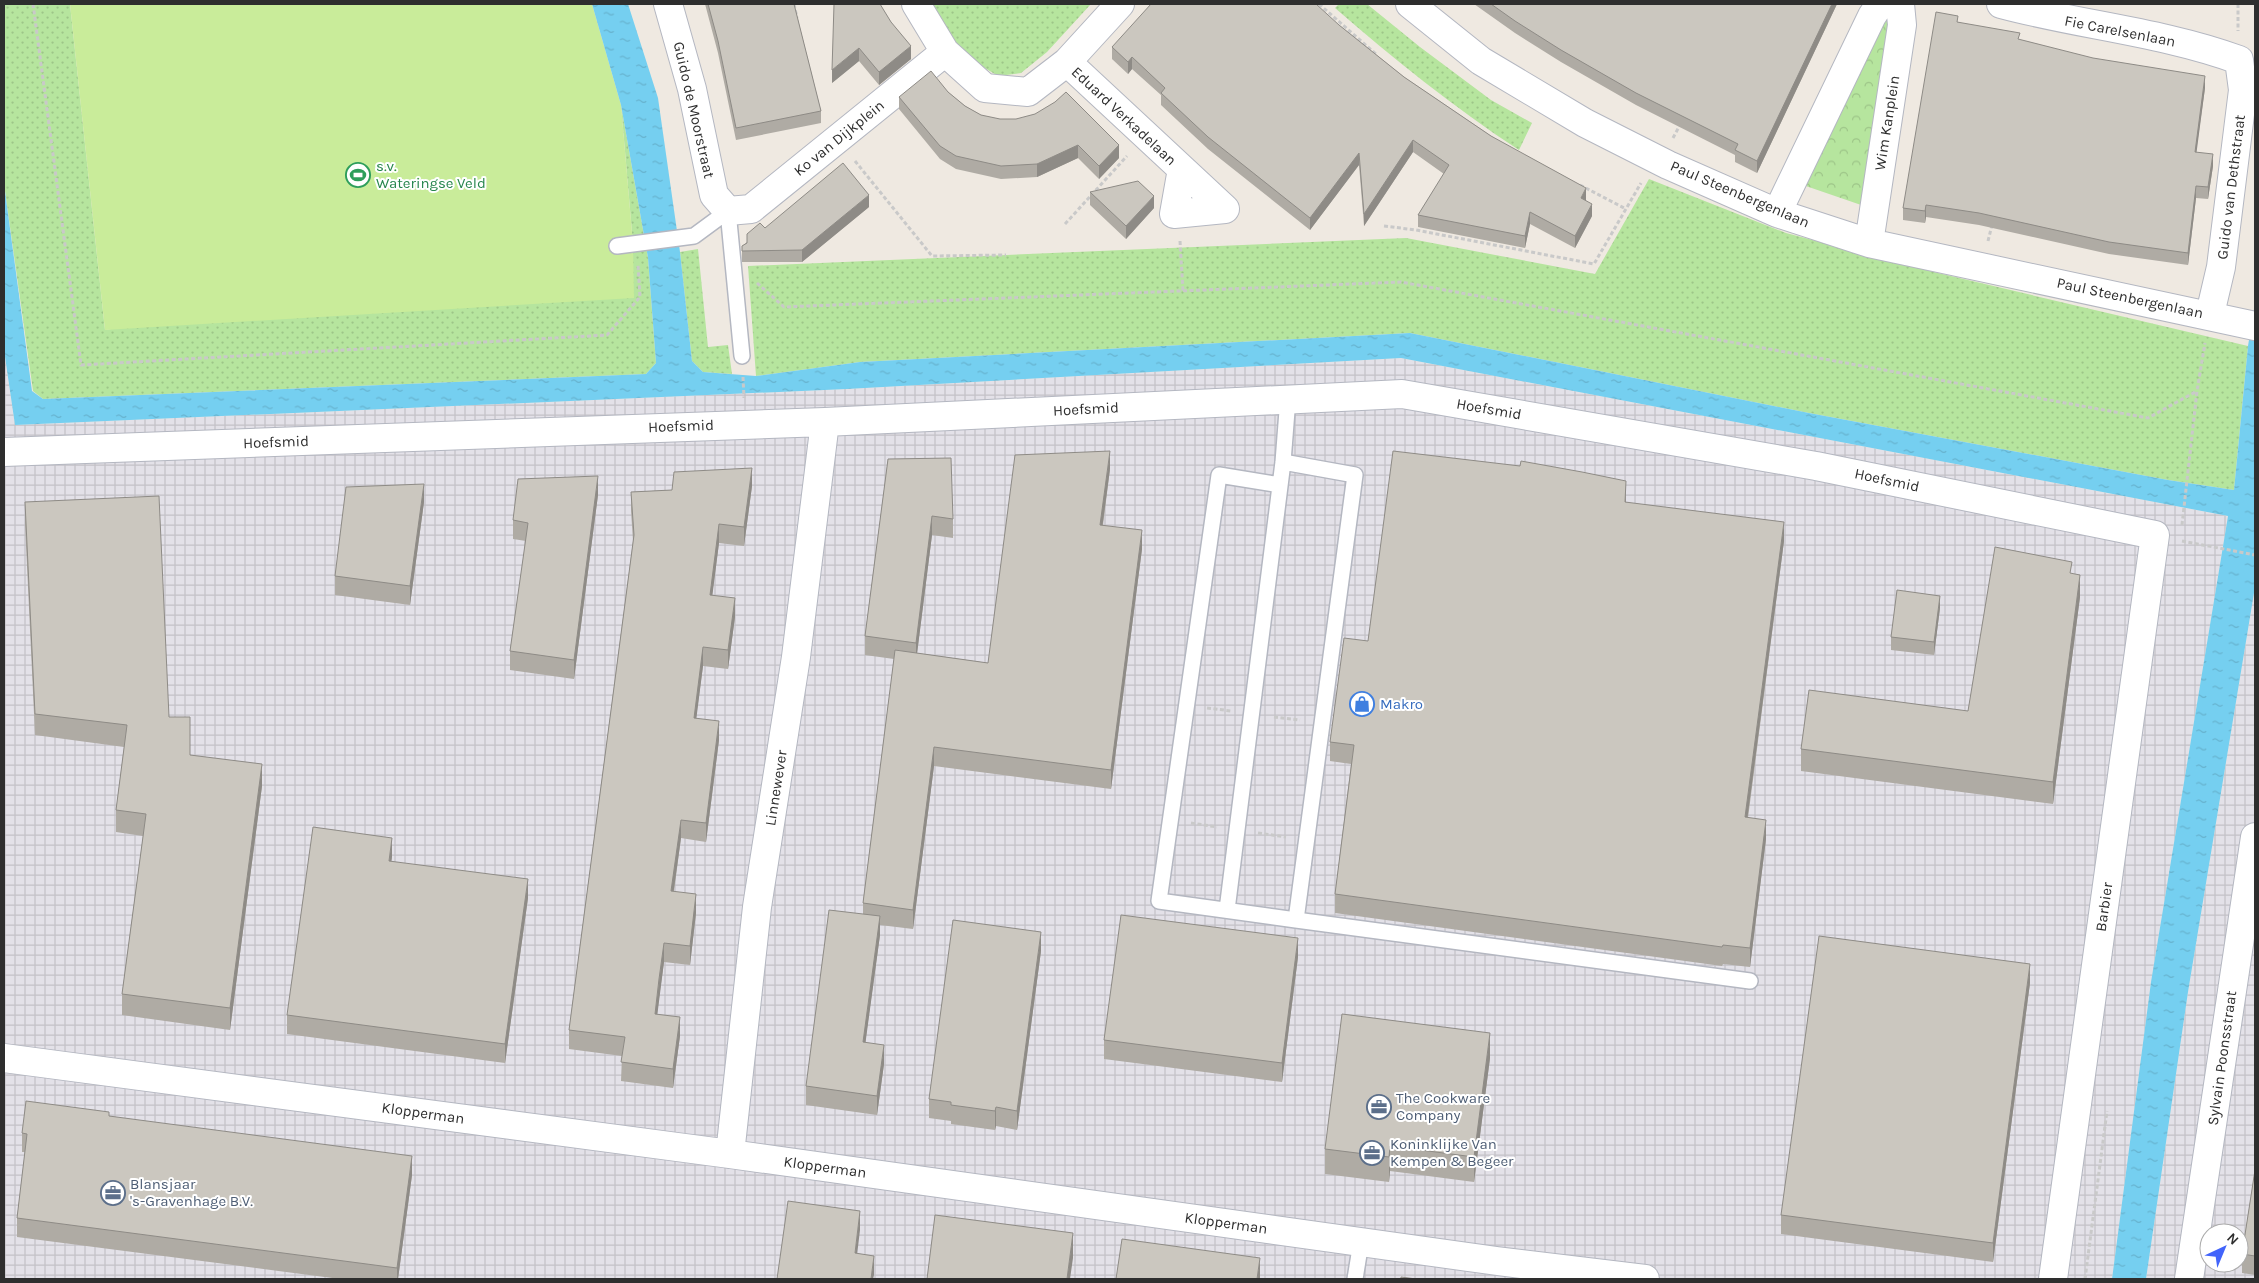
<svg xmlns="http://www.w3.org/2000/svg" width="2259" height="1283" font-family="Karla,sans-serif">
  <defs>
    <pattern id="industrial-grid" width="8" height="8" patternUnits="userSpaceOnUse" patternTransform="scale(1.25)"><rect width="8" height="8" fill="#e3e1e8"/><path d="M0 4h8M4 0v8" fill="none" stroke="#c3c1c7"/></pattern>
    <pattern id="grass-dots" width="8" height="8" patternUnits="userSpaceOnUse" patternTransform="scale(1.25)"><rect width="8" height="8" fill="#b6e59e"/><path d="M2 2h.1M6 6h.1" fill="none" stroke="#9dc588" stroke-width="1.8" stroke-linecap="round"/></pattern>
    <pattern id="park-crowns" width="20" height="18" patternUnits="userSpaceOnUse" patternTransform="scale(1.25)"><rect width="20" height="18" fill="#b6e59e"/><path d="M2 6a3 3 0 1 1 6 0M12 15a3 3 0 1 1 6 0" fill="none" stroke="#9dc588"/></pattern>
    <pattern id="water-ripples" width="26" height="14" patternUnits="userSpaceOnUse" patternTransform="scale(1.25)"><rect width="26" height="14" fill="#75cff0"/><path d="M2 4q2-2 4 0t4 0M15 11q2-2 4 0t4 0" fill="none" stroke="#66b2ce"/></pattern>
  </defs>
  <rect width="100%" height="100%" fill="#efe9e1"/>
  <path fill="url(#industrial-grid)" fill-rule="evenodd" d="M4,350l11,75 832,-36 554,-31 827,158 -77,466 -39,297h-2108z
    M2255,587v692h-109l42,-287zM2209,1233h30v30h-30z"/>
  <path fill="url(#grass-dots)" d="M4,4h66l35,326 528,-86 -12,-139 27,153 8,105 -10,11 -603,25 -10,-8 -29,-207z
    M929,4h162l-44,48 -26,21 -23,3 -28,-17 -33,-39z
    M1339,4h28l53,43 71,53 41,23 -13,27c-66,-43 -125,-91 -184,-142z
    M1649,179l137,54 152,40 310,73 -14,144 -66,-10 -359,-67 -399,-80 -550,29 -104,14 -8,-110 658,-28 189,36z
    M698,249l10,98 20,-2 4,29 -29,-2 -11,-11 -12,-109z"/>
  <path fill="url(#park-crowns)" d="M1881,15l11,5 -28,186 -64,-22z"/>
  <path fill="#c9ec9a" d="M70,4h522l29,101 12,139 1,54 -529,32z"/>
  <path fill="url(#water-ripples)" d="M592,4h36l30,94 22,154 12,109 11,11 53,4 104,-14 550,-29 399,80 359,67 66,10 14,-144 7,-43v284l-67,405 -42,287h-34l39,-297 77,-466 -827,-158 -554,31 -832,36 -11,-75v-166l28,207 11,8 603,-25 10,-11 -8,-105 -27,-153z"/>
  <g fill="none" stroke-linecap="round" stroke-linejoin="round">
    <defs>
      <path id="service" d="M728,211l14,145
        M617,246l77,-10 34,-25
        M1280,485l-61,-10 -60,426 137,19 59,-445 -72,-13
        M1227,910l56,-448 5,-64
        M1296,920l454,61
        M1355,1279l6,-37"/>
      <path id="minor" d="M668,4l24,85 22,106 14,16 23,-2 194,-157
        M916,4l29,48 40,36 43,4 39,-30 53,-58
        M1410,4l71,57 104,62 83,42 109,48 92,30 386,83
        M2001,4c78,21 162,28 238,56l4,30 -22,177 -11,47
        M1067,62l158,147 -51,5 8,-45
        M1777,213l95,-197 8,-12
        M1869,243l33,-218 -2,-21
        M4,452l821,-30 577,-28 414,72 339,69 -102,744
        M4,1058l726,96 767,107 148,18
        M730,1154l27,-247 39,-250 29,-235
        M2189,1279l66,-442"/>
    </defs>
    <use href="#service" stroke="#b4b7c1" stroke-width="18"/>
    <use href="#minor" stroke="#b4b7c1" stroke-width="30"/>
    <path stroke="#c9c9c9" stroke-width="3" stroke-dasharray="4 2.5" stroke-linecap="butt" d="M33,4l48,361 526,-30 33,-38 -2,-32
      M794,4l3,14
      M1319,4l58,51
      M2238,4v27
      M1673,138l8,-15
      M855,161l77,95 74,-1
      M1580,185l46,24
      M1065,224l62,-68
      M1384,226l32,4 178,34 47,-81
      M1180,241l3,50
      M1988,241l4,-16
      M757,283l27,24 617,-25 747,136 49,-27
      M743,377l1,21
      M2182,525l15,-134 8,-48
      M2182,541l73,14
      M1207,708l24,3
      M1274,717l26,3
      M1191,823l26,4
      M1258,833l28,4
      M2085,1279l22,-168"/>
    <use href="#service" stroke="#fff" stroke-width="15"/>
    <use href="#minor" stroke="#fff" stroke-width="28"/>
  </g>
  <path fill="#afaba4" d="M705,4h89l27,107v12l-85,17 -18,-87z
    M1474,4h363l-80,169 -22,-11v-7l-99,-50 -75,-43 -46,-29z
    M881,6l30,53 -32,26 -20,-24 -27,22z
    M1958,22l62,18 185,48 -9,64 17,14 -5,33 -12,-1 -8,67 -79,-11 -130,-29 -53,-8 -1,6 -22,-3v-12z
    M1339,25l65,52 182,123 6,16 -17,32 -45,-24 -5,24 -107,-21v-12l26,-41 -31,-22 -49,74 -5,-61 -49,65 -102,-81 -47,-44v-10l-29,-26 -4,5 -16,-15v-12z
    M948,92l17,14 16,9 138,43 -20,21 -21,-21 -41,19 -36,2 -45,-10 -16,-10 -41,-50v-12z
    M1090,192l64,16 -28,31 -36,-34z
    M869,207l-67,55h-60v-16l23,-18z
    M888,459l65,60v19l-21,-3 -15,118 71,10 122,-194 -7,56 39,24 -31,240 -177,-23 -21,163 -33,-4v10l-15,108 19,21 -7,51 -71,-10v-19l57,-172v-11l31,-244 -29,-4v-19z
    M752,486l-8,60 -25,-3 -7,52 23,22 -7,52 -25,-3 -7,52 23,22 -13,102 -25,-4 -7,53 22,22 -6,52 -26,-3 -5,36 -2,16 23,22 -7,52 -52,-7 1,-25 -53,-7v-19l64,-489 -2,-30v-19z
    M598,495l-24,184 -64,-9v-19l16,-110 -13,-2v-19z
    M25,502l144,215 21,38 72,31 -32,244 -108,-15v-21l21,-158 -27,-4v-22l8,-63 -89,-12 -10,-211z
    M424,502l-14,103 -75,-10v-19z
    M1626,502l158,39 -36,277 18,21 -16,128 -27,-3 -1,2 -387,-53v-19l16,-130 -21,-3v-19l38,-101z
    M2072,573l8,24 -27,207 -252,-33v-22l167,-38z
    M1940,608l-6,47 -43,-5v-13z
    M392,857l-1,4 137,37 -23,165 -218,-29v-19z
    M1041,951l-24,179 -21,-4 -1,4 -44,-6v-3l-22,-3v-19z
    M1298,957l-16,125 -178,-23v-19z
    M2030,983l-37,279 -212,-28v-19z
    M1490,1058l-16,124 -84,-11 -1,11 -64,-8v-25z
    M109,1116l303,59 -14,104h-58l-323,-42v-19l8,-66h-3v-19z
    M2255,1170v105l-13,-2v-19z"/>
  <path fill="#8e8b86" d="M1832,4h5l-80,169v-12z
    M911,46v13l-32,26v-13z
    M859,48v13l-27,22v-13z
    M1132,57v12l-4,5v-12z
    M2205,76v12l-10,76v-12z
    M1413,140v12l-49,74v-12z
    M1078,145v13l-41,19v-13z
    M1119,145v13l-20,21v-13z
    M1359,153v12l-49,65v-12z
    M2213,154v12l-5,33v-12z
    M2196,186v12l-8,67v-12z
    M1586,188v12l-5,10v-12z
    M869,195v12l-67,55v-12z
    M1154,196v12l-28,31v-13z
    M1592,204v12l-17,32v-12z
    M1926,205v12l-1,6v-12z
    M1530,212v12l-5,24v-12z
    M1110,451v18l-10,75v-19z
    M752,468v18l-8,60v-19z
    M598,476v19l-24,184v-19z
    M1626,481v19l-1,20v-18z
    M424,484v18l-14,103v-19z
    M932,516v19l-16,127v-19z
    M1784,522v19l-39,295v-19z
    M719,524v19l-9,71v-19z
    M1142,530v19l-31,240v-19z
    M2080,575v22l-27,207v-22z
    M1940,596v12l-6,47v-13z
    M735,598v19l-7,52v-19z
    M703,647v19l-9,71v-19z
    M719,721v19l-13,102v-19z
    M934,747v19l-21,163v-19z
    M262,764v22l-32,244v-22z
    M681,820v18l-10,72v-19z
    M1766,820v19l-16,128v-19z
    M392,838v19l-3,22v-18z
    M528,879v19l-23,165v-19z
    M696,894v19l-6,52v-19z
    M880,916v19l-17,126v-19z
    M1041,932v19l-24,179v-19z
    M1298,938v19l-16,125v-19z
    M664,943v19l-9,71v-19z
    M2030,964v19l-37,279v-19z
    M680,1017v19l-7,52v-19z
    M1490,1033v25l-16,124v-25z
    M884,1045v19l-7,51v-19z
    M996,1107v19l-1,4v-19z
    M1390,1146v25l-1,11v-25z
    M412,1156v19l-14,104h-1v-11z
    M860,1211v19l-5,42v-19z
    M1073,1233v25l-3,21h-3z
    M874,1256v19l-1,4h-2z
    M1260,1258v21h-3z"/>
  <path fill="#cbc7bf" stroke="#8e8b86" d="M708,4h86l27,107 -85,17 -18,-87z
    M834,4h46l11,18 20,24 -32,26 -20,-24 -27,22z
    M1151,4h165l23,21 65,52 87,59 95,52 -5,10 11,6 -17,32 -45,-24 -5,24 -107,-21 31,-50 -36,-25 -49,74 -5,-61 -49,65 -102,-81 -47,-44 4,-5 -33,-31 -4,5 -16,-15z
    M1491,4h341l-75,157 -22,-11 3,-6 -102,-51 -75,-43 -46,-29z
    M1936,12l22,4 -1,6 63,11 -2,6 75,19 112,18 -10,76 18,2 -5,33 -12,-1 -8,67 -79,-11 -130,-29 -53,-8 -1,6 -22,-3z
    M931,71l17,21 17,14 16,9 19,4h16l19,-5 20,-12 11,-10 53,53 -20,21 -21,-21 -41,19 -36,2 -45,-10 -16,-10 -41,-49z
    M843,163l26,32 -67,55 -60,1v-5l5,-3v-9l13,-11 5,5z
    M1138,181l16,15 -28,30 -36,-34z
    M1110,451l-10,74 42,5 -31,240 -177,-23 -21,163 -50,-7 32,-253 93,13 27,-208z
    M1393,451l127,15 1,-5 61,11 44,9 -1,21 159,20 -39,295 21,3 -16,128 -27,-3 -1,2 -387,-53 19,-149 -24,-3 14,-104 24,3z
    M951,458l2,61 -21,-3 -16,127 -51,-7 23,-177z
    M752,468l-8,59 -25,-3 -9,71 25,3 -7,52 -25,-3 -9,71 25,3 -13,102 -25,-3 -10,71 25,3 -6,52 -26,-3 -5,36 -4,35 25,3 -7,52 -52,-7 4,-25 -56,-7 65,-495 -3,-43 41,-2 2,-18z
    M598,476l-24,184 -64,-9 18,-128 -15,-3 5,-41z
    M424,484l-14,102 -75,-10 11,-89z
    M159,496l10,221h21v38l72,9 -32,244 -108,-14 24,-180 -30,-4 11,-85 -92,-11 -10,-212z
    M1995,547l77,15 -2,11 10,2 -27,207 -252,-33 8,-59 159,21z
    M1897,590l43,6 -6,46 -43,-5z
    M313,827l79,11 -3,23 139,18 -23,165 -218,-29z
    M829,910l51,6 -17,126 21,3 -7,51 -71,-10z
    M1121,915l177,23 -16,125 -178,-23z
    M953,920l88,12 -24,179 -21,-4 -1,4 -44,-6v-3l-22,-3z
    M1819,936l211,28 -37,279 -212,-28z
    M1342,1014l148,19 -16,124 -84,-11 -1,11 -64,-8z
    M26,1101l83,11v4l303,40 -15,112 -380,-50 10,-84 -5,-1z
    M2255,1170v86l-13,-2z
    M788,1201l72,10 -5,42 19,3 -3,23h-94z
    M935,1215l138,18 -6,46h-140z
    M1122,1239l138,19 -3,21h-141z
    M1401,1277l15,2h-15z"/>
  <defs>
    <symbol id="stadium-ring" viewBox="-11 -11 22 22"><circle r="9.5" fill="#fff" stroke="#2e9e5b" stroke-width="1.5"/><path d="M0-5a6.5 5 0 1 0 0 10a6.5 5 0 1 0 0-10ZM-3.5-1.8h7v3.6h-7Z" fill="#2e9e5b"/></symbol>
    <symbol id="shop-ring" viewBox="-11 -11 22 22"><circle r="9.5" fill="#fff" stroke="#3f7fe0" stroke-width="1.5"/><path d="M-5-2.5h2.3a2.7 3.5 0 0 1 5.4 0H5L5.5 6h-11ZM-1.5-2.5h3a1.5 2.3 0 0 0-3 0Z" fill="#3f7fe0"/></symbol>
    <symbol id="office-ring" viewBox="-11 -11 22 22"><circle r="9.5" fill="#fff" stroke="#5c6f8a" stroke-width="1.5"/><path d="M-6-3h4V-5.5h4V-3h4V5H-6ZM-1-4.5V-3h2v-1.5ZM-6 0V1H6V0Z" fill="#5c6f8a"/></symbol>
  </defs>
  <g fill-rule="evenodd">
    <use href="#stadium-ring" x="344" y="161" width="28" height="28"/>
    <use href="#shop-ring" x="1348" y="690" width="28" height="28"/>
    <use href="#office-ring" x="1365" y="1093" width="28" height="28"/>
    <use href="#office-ring" x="1358" y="1139" width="28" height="28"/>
    <use href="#office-ring" x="99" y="1179" width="28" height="28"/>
  </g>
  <g text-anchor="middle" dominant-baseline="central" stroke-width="4" stroke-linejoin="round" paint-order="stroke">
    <g font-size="15" fill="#2e2e2e" stroke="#fff">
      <text transform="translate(2120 31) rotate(11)">Fie Carelsenlaan</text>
      <text transform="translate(694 110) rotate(77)">Guido de Moorstraat</text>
      <text transform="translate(1124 116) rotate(43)">Eduard Verkadelaan</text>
      <text transform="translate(1887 123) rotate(-81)">Wim Kanplein</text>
      <text transform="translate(839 138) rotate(-39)">Ko van Dijkplein</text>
      <text transform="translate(2231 187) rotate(-83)">Guido van Dethstraat</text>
      <text transform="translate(1740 194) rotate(23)">Paul Steenbergenlaan</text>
      <text transform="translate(2130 298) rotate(12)">Paul Steenbergenlaan</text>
      <text transform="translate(1086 409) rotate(-3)">Hoefsmid</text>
      <text transform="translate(1489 409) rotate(10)">Hoefsmid</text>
      <text transform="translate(681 426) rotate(-2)">Hoefsmid</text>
      <text transform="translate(276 442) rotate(-2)">Hoefsmid</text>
      <text transform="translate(1887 480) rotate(12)">Hoefsmid</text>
      <text transform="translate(776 788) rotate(-81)">Linnewever</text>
      <text transform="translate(2104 907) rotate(-82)">Barbier</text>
      <text transform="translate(2222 1058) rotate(-82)">Sylvain Poonsstraat</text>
      <text transform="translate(423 1113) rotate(8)">Klopperman</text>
      <text transform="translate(825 1167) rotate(8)">Klopperman</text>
      <text transform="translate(1226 1223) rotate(8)">Klopperman</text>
    </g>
    <g font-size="15" fill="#27864d" stroke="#fff" text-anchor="start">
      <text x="376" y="166">s.v.<tspan x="376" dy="17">Wateringse Veld</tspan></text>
    </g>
    <g font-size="15" fill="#366cbe" stroke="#fff" text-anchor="start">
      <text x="1380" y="704">Makro</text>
    </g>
    <g font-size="15" fill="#4e5e75" stroke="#fff" text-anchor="start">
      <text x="1396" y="1098">The Cookware<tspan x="1396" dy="17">Company</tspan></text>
      <text x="1390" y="1144">Koninklijke Van<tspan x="1390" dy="17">Kempen &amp; Begeer</tspan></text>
      <text x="130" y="1184">Blansjaar<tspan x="130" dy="17">'s-Gravenhage B.V.</tspan></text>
    </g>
  </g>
  <rect width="2259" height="1283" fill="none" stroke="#2e2e2e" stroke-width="10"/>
  <g transform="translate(2224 1248) rotate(44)"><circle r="24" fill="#ffffff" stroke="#ababab"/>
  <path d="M0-4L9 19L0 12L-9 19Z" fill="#4264fb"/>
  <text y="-8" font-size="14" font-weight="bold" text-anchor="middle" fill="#2e2e2e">N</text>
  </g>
</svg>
